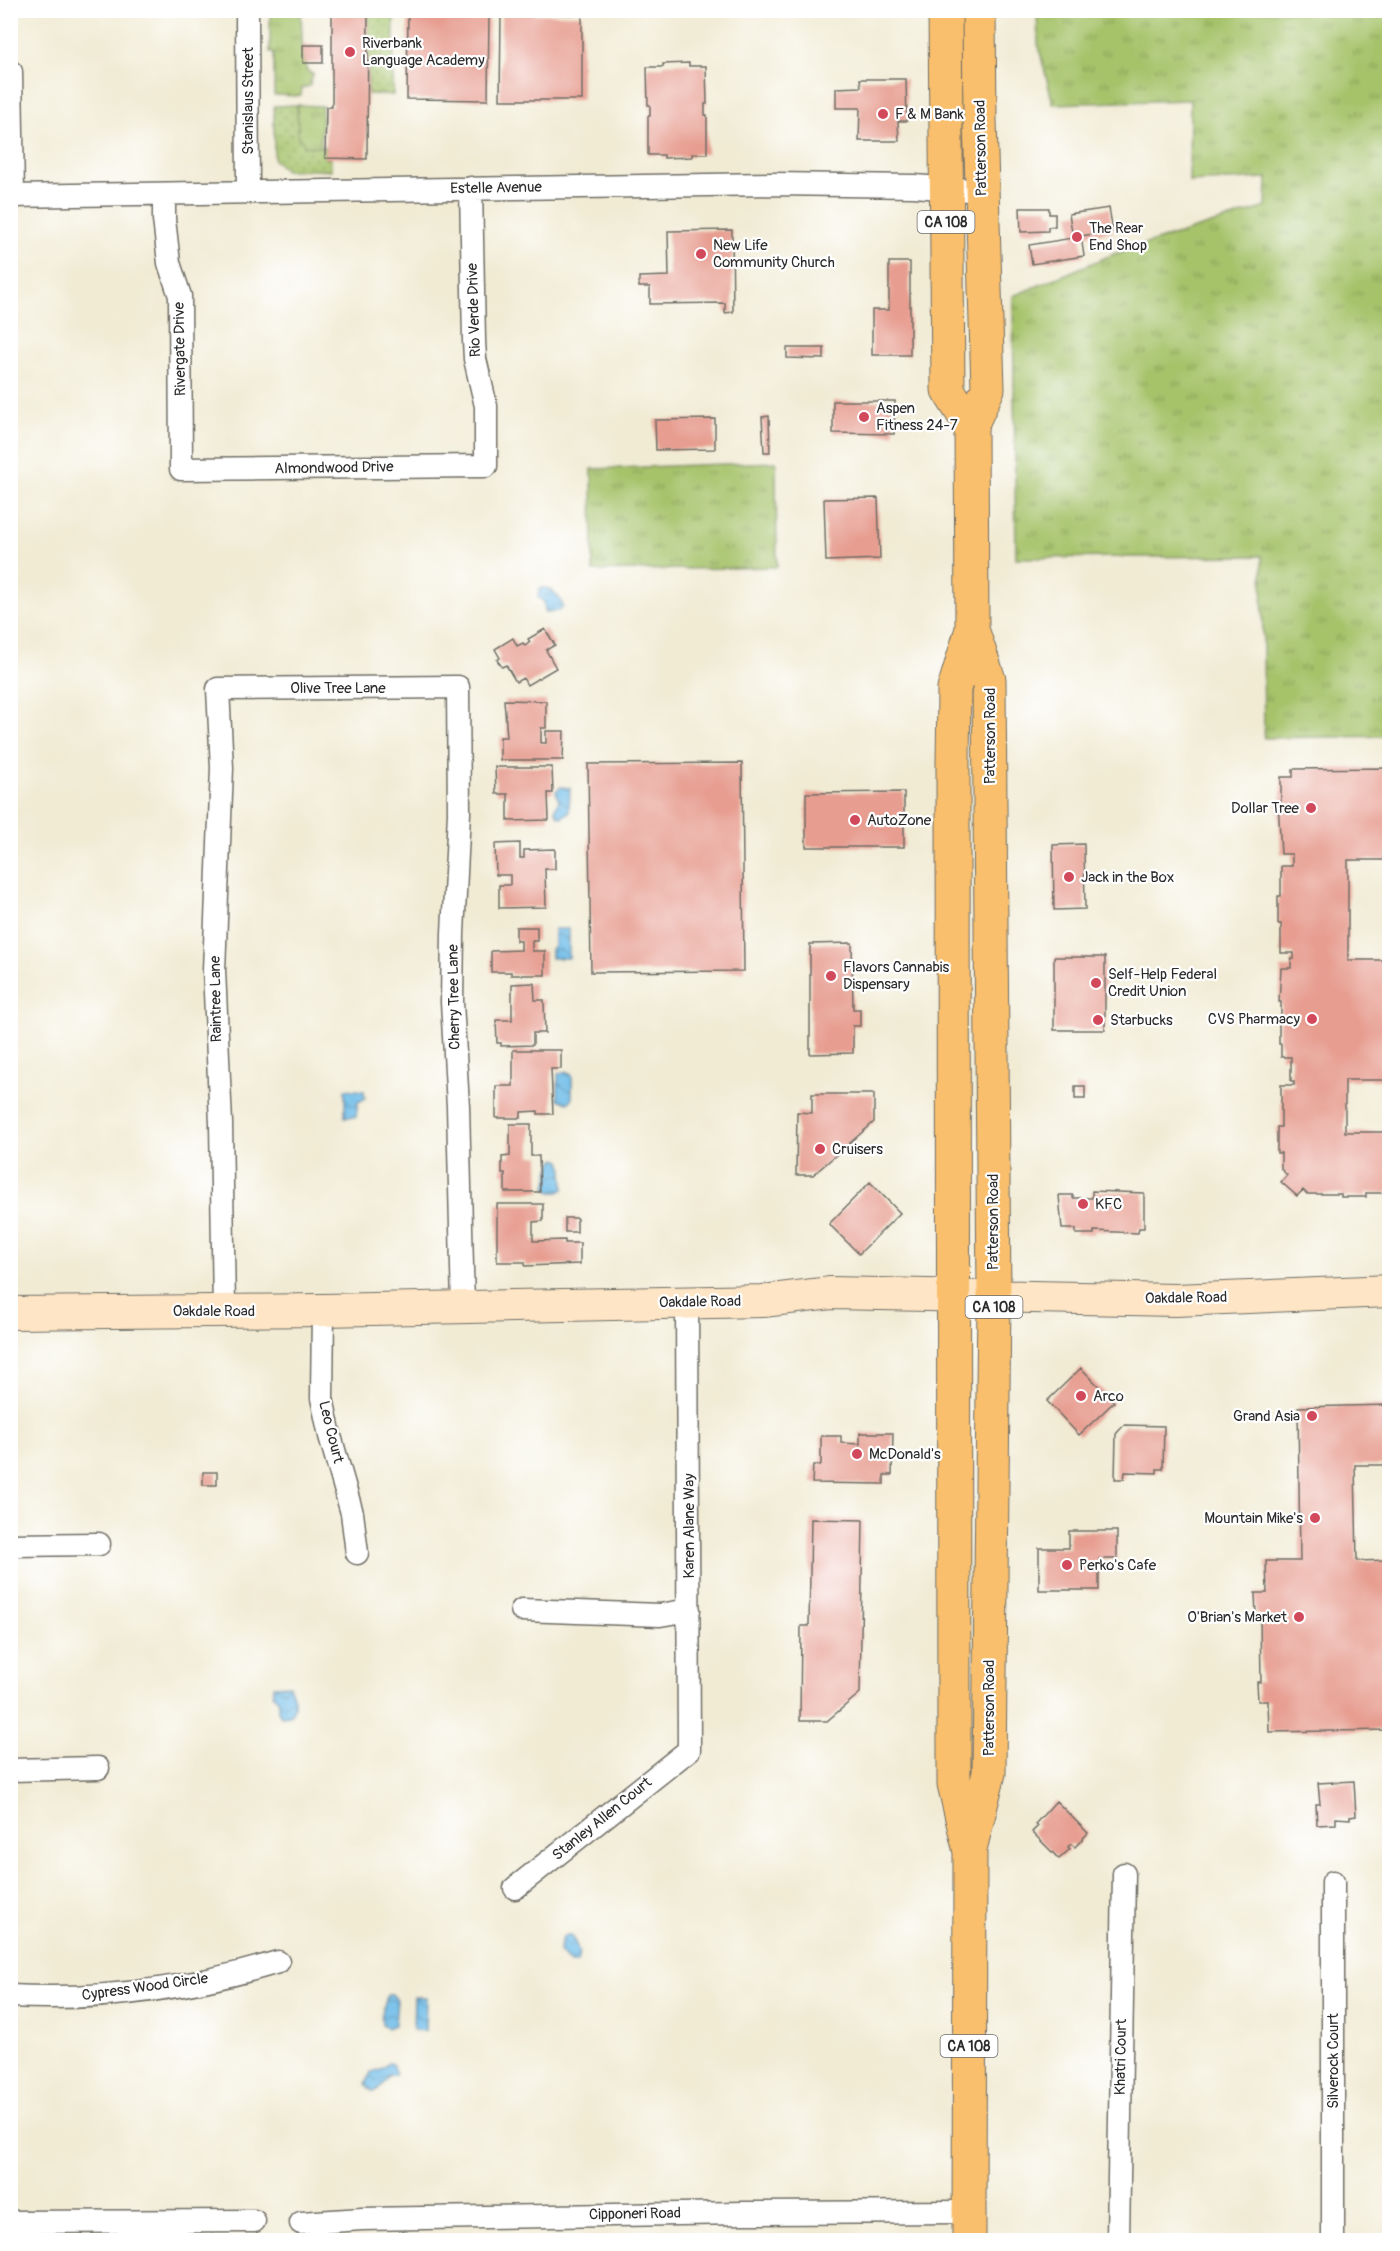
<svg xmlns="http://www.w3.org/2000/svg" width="1400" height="2251" font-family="Pangolin,sans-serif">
  <defs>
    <pattern id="grass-tufts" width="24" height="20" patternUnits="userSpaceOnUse" patternTransform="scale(1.5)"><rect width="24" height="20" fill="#a6c36a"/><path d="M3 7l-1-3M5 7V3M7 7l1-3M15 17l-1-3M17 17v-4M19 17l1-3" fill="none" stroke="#879f57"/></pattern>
    <pattern id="park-dots" width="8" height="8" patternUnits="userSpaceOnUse" patternTransform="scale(1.5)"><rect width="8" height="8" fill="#a6c36a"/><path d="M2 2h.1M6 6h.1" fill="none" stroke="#879f57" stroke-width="1.8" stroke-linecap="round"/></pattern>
    <pattern id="water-waves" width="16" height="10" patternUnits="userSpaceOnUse" patternTransform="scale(1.5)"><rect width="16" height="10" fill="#6dbce8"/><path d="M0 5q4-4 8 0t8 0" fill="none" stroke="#5a99bc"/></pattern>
  </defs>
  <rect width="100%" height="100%" fill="#fff"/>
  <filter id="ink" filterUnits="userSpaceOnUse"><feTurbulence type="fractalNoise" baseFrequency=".0167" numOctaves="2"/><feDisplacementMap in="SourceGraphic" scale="12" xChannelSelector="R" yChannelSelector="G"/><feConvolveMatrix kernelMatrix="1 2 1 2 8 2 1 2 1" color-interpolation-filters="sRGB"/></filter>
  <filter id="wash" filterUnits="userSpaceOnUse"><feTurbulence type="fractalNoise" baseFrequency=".008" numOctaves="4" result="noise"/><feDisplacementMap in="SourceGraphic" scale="24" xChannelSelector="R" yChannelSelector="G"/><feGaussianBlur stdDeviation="1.35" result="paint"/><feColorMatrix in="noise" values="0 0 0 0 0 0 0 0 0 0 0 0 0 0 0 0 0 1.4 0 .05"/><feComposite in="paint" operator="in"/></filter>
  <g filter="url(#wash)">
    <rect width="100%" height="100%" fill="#f1ebd4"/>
    <path fill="url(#grass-tufts)" stroke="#68774a" stroke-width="1.5" d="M270,11h31l2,51 3,1v7l3,1 1,3h3l-3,12 -8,2 -1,8 -27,-1v-43h-4z
      M1037,11h352v725l-125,2 -2,-182 -246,2 -3,-262 101,-42 152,-47 1,-29 -78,4 1,-82 -137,4 -15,-60z
      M297,105l25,1 -1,41h-14l-10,-10z
      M776,462l1,105 -184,4 -1,-102z"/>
    <path fill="url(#park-dots)" stroke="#68774a" stroke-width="1.5" d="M368,11h26l-1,84 -25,-1z
      M297,105l1,32 9,10h18v11l6,1v11h-46l-11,-10v-54z"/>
    <path fill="url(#water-waves)" stroke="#4c748a" stroke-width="1.5" d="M542,588c11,0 17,8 21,18l-4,5 -14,1 -1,-10 -6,-5 1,-7z
      M561,787l9,1 -1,24 -7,5 -4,-1 -3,-7 4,-8 -3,-10z
      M554,929h15v29h-18v-9l3,-2z
      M565,1072l7,3v24l-4,4 -10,-4v-25z
      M345,1089l19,2 1,8 -7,3 -2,15h-11z
      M556,1159l5,2c2,3 3,23 3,28l-5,3h-8l-5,-5 6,-25z
      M289,1685c4,10 9,20 1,30l-9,1 -3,-5 1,-10 -6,-7v-8z
      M565,1936h6c6,9 10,16 6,27h-7l-10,-12 1,-11z
      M389,1994h3l5,6 -2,25 -8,3 -5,-3 -1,-8 6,-21z
      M414,1997h12l-1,34 -12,-1z
      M388,2063l4,1 4,10 -8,2 -2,5 -10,10h-4l-6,-6 5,-13 10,-3z"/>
    <g id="blocks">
      <path fill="#e79e91" d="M332,10h36l-1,149 -42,-1 1,-51h6z
        M408,12l81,1 -1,87 -81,-1z
        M501,13l81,2v85h-82z
        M303,45h20v18h-20z
        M689,63v3h17l1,38h-2v11h2v39h-15v3l-28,1v-3h-16v-39h2v-11h-2l-1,-38h16v-3z
        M860,79h46l1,42h-9l1,20h-40l1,-33h-24v-20l25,-1z
        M1020,208h29v6h6v12l-7,1v4l-27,1z
        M1109,208l4,23 -32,5 3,20 -52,8 -3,-19 44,-7 -4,-24z
        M732,230l1,82 -8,1v-10l-75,1v-17h-11v-10l30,-1 -1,-45z
        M889,262h21v93h-38v-45h17z
        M787,348h37v11l-37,-1z
        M833,401h62l-1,33 -61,-1z
        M769,416l1,36h-6l-2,-35z
        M715,419v30l-59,1 -1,-30z
        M878,498l2,61 -54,2 -2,-62z
        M545,629l10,16 -9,5 10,18 -29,17 -4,-7 -7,4 -10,-17 -4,2 -5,-7 3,-2 -5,-9 18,-11 4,8 6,-3 2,3 5,-4 -2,-3z
        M504,700l42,1v27h-5v15h5v-12h18l-1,29h-63v-23h7z
        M742,763l2,208 -153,1 -3,-208z
        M495,767h57l1,26h-5l1,27 -41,1v-27h-12z
        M1390,768v92h-42v100h41l1,120h-45v52h45v61h-24v4h-25v-3h-34l-4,-4 -6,6 -16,-14 6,-7 -6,-6v-16h-4v-26h4v-42h13v-4h-3v-24h-10v-13h-2v-22h2v-20h-2l2,-34h10v-9h3v-6h-13v-29h-3v-28h3v-30h11v-12h-11l-3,-53h3v-24h12v-8z
        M904,792v55h-98v-54z
        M520,843v15h4v-8l31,-1v20h-10l1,38 -47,1v-23h11v-10h-14l-1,-31z
        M1084,844l1,65 -31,1 -1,-65z
        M516,927h21v14h-5v10h13v24h-34v-3h-20v-21l30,-1v-9h-5z
        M852,943l1,66h7v17h-7v27l-43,1v-110z
        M1054,957h51v73h-51z
        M534,983l1,17h9l1,33h-12v12l-32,1v-3h-4l-1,-23h16v-36z
        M513,1050h48v19h-10l2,45h-15v-3l-17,1v6h-25v-32h17z
        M1075,1086h10v13h-10z
        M812,1094h62v28l-61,53h-17l1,-63 15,1z
        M510,1124h21v32h8l1,36h-35v-19h-3v-16l8,-1z
        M870,1182l30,31 -41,41 -30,-30z
        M1092,1191l52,2v35h-5l-1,5 -44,-2v3h-18v-5h-14l-3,-34h14v3h19z
        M497,1204h46v17l-10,1v19l32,-1v3h15v21l-55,2v-4h-28z
        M565,1218h12v14h-12z
        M1081,1368l33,34 -35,33 -32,-34z
        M1390,1405v60h-35l2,96 33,-1v170l-121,2 -1,-31h-10l-1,-19h4l-1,-67h-4l-1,-22h12l-1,-32h34l-2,-154z
        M1124,1425l40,1 -1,43h-6v4l-32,-1 -1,7h-9l1,-45z
        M860,1433h33l-1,42h-8v9l-72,-1 1,-18h8v-29h20v7l19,1z
        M203,1472h14v13h-14z
        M811,1519l52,1 -3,173 -33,28h-27l1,-95h8z
        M1069,1531h48v28h-18v31h-60v-42h30z
        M1354,1781l2,35 -6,1v2l-14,-1v6l-19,1 -1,-21h4l-2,-21z
        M1056,1801l32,32 -13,14 -4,-3 -3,3 2,2 -11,10 -27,-27 6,-6 -3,-2z"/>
    </g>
  </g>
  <g filter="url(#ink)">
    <use href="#blocks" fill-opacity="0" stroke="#706e66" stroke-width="1.5"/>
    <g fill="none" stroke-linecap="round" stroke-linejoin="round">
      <defs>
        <path id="street" d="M247,10l1,181
          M11,72l2,124
          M164,194v25l5,44 11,33 1,173 305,-3v-60l-11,-47 -1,-19 -3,-152
          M10,196l764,-12 140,2 68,5
          M224,1310l-3,-187 -7,-153 8,-202 -4,-79 240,-2 1,126 -6,120 -1,69 6,104 5,201
          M323,1310l-1,88 8,38 22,77 5,40
          M10,1545l89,-1
          M522,1610l138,5 29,-5
          M10,1770l88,-2
          M515,1888l174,-138 -2,-448
          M10,1996c90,5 182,-8 268,-34
          M10,2222l244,-1
          M301,2223l61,-4 383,-6 224,-1
          M1118,2240l6,-366
          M1333,2240v-358"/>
        <path id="secondary" d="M10,1313l313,-3 440,-9 68,-8 345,7 214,-9"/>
        <path id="primary" d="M945,10l3,380 23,36
          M971,1845l18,-72 5,-477 -5,-616 -17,-51
          M969,2240l1,-388 -16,-68 -1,-1021 1,-74 18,-60 -1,-203 17,-37 -8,-269 -1,-110"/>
      </defs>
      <use href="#street" stroke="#706e66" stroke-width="25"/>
      <use href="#secondary" stroke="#706e66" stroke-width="34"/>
      <use href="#primary" stroke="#706e66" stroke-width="35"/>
      <use href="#street" stroke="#fff" stroke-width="22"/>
      <use href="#secondary" stroke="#fde5c5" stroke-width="32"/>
      <use href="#primary" stroke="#f9bf6d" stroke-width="33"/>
    </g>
  </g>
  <g fill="#d1495b" stroke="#fff" stroke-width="2">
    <circle cx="350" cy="52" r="6"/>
    <circle cx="883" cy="114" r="6"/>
    <circle cx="1077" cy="237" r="6"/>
    <circle cx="701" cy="254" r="6"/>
    <circle cx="864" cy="417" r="6"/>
    <circle cx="1311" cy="808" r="6"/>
    <circle cx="855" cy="820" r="6"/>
    <circle cx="1069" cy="877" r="6"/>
    <circle cx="831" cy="976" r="6"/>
    <circle cx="1096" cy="983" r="6"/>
    <circle cx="1312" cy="1019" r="6"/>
    <circle cx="1098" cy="1020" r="6"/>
    <circle cx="820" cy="1149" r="6"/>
    <circle cx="1083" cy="1204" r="6"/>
    <circle cx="1081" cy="1396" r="6"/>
    <circle cx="1312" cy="1416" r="6"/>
    <circle cx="857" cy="1454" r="6"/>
    <circle cx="1315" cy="1518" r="6"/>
    <circle cx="1067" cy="1565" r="6"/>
    <circle cx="1299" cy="1617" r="6"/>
  </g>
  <g text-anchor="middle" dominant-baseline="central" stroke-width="4.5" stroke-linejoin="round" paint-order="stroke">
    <g fill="#fff" stroke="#6b6b6b" stroke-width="1.5">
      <rect x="917.5" y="211" width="57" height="22" rx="4.5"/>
      <rect x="965.5" y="1296" width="57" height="22" rx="4.5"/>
      <rect x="940.5" y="2035" width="57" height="22" rx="4.5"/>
    </g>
    <g font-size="14" font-weight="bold" fill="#2b2b2b">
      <text x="946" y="222">CA 108</text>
      <text x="994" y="1307">CA 108</text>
      <text x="969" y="2046">CA 108</text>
    </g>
    <g font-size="15" fill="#2b2b2b" stroke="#fff" text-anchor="start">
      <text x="362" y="43">Riverbank<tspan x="362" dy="17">Language Academy</tspan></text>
      <text x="895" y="114">F &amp; M Bank</text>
      <text x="1089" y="228">The Rear<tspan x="1089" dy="17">End Shop</tspan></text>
      <text x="713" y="245">New Life<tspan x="713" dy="17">Community Church</tspan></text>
      <text x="876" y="408">Aspen<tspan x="876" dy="17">Fitness 24-7</tspan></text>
      <text x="1299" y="808" text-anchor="end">Dollar Tree</text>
      <text x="867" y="820">AutoZone</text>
      <text x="1081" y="877">Jack in the Box</text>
      <text x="843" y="967">Flavors Cannabis<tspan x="843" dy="17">Dispensary</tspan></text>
      <text x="1108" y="974">Self-Help Federal<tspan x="1108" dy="17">Credit Union</tspan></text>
      <text x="1300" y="1019" text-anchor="end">CVS Pharmacy</text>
      <text x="1110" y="1020">Starbucks</text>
      <text x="832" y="1149">Cruisers</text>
      <text x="1095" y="1204">KFC</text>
      <text x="1093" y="1396">Arco</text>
      <text x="1300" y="1416" text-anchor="end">Grand Asia</text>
      <text x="869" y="1454">McDonald's</text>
      <text x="1303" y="1518" text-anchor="end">Mountain Mike's</text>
      <text x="1079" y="1565">Perko's Cafe</text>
      <text x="1287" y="1617" text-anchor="end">O'Brian's Market</text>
    </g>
    <g font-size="15" fill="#2b2b2b" stroke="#fff">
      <text transform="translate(248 101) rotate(-90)">Stanislaus Street</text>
      <text transform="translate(981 148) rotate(-91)">Patterson Road</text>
      <text transform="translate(496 188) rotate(-1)">Estelle Avenue</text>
      <text transform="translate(474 310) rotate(-92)">Rio Verde Drive</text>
      <text transform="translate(180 349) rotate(-91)">Rivergate Drive</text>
      <text transform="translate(334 468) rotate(-1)">Almondwood Drive</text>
      <text x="338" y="688">Olive Tree Lane</text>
      <text transform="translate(990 736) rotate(-90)">Patterson Road</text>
      <text transform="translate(454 997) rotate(-91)">Cherry Tree Lane</text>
      <text transform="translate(216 999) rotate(-91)">Raintree Lane</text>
      <text transform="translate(993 1222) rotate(-90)">Patterson Road</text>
      <text transform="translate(1186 1298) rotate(-1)">Oakdale Road</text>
      <text transform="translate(700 1302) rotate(-1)">Oakdale Road</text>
      <text x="214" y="1311">Oakdale Road</text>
      <text transform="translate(331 1432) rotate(76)">Leo Court</text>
      <text transform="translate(689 1526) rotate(-90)">Karen Alane Way</text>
      <text transform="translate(989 1708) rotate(-90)">Patterson Road</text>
      <text transform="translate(602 1819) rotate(-39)">Stanley Allen Court</text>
      <text transform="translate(145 1987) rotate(-8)">Cypress Wood Circle</text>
      <text transform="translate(1121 2057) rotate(-89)">Khatri Court</text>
      <text transform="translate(1333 2061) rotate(-90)">Silverock Court</text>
      <text transform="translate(635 2214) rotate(-1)">Cipponeri Road</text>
    </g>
  </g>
  <rect width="1400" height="2251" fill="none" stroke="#fff" stroke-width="36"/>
</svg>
